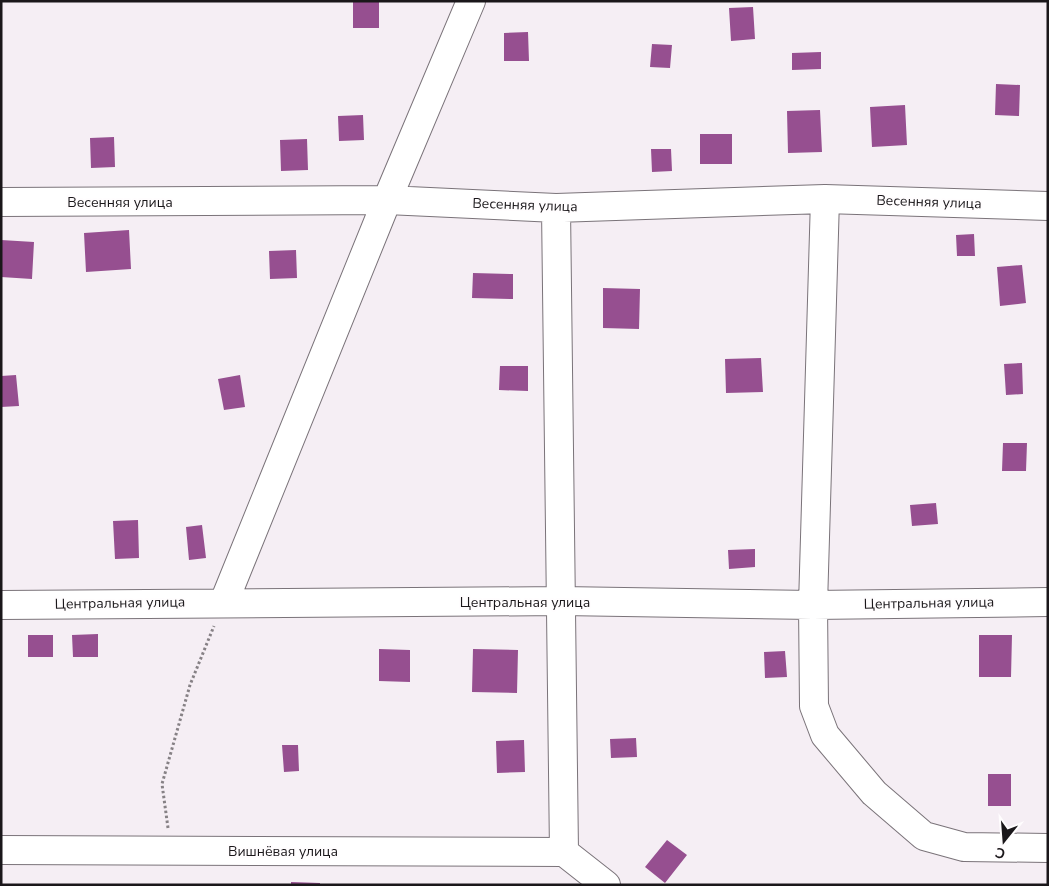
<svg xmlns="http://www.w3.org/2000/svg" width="1049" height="886" font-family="'Nunito Sans',sans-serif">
  <rect width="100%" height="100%" fill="#f5eef4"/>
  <path fill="#964f90" d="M353,1h26v27h-26z
    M753,7l2,32 -24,2 -2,-33z
    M528,32l1,29h-25v-28z
    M652,44l20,1 -2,23 -20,-1z
    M821,52v17l-29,1v-17z
    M996,84l24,1 -1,31 -24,-1z
    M905,105l2,40 -35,2 -2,-40z
    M820,110l2,42 -34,1 -1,-42z
    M363,115l1,25 -25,1 -1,-25z
    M700,134h32v30h-32z
    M114,137l1,30 -24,1 -1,-30z
    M307,139l1,31 -27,1 -1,-31z
    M651,149h20l1,22 -20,1z
    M129,230l2,39 -45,3 -2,-39z
    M974,234l1,22h-18l-1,-21z
    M1,240l33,2 -2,37 -31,-2z
    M296,250l1,28 -27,1 -1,-28z
    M1022,265l4,38 -26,3 -3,-39z
    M473,273l40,1v25l-41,-1z
    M603,288l37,1 -1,40 -36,-1z
    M761,358l2,34 -37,1 -1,-34z
    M1022,363l1,31 -17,1 -2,-31z
    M500,366h28v25l-29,-1z
    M16,375l3,31 -18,1v-31z
    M240,375l5,32 -21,3 -6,-31z
    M1003,443h24l-1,28h-24z
    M936,503l2,21 -26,2 -2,-21z
    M138,520l1,38 -24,1 -2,-38z
    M202,525l4,33 -17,2 -3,-33z
    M755,549v18l-26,2 -1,-19z
    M98,634v23h-25l-1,-22z
    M28,635h25v22h-25z
    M979,635h33l-1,42h-32z
    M379,649l31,1v32l-31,-1z
    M473,649l45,1 -1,43 -45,-1z
    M785,651l2,26 -22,1 -1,-26z
    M636,738l1,19 -26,1 -1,-19z
    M524,740l1,32 -28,1 -1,-32z
    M282,745h16l1,26 -15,1z
    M988,774h23v32h-23z
    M667,840l20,15 -22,28 -20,-16z
    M291,882l29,1v2h-29z"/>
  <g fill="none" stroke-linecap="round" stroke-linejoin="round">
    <defs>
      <path id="minor" d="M825,199l-12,406 1,101 11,29 49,58 50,43 40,11 84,1
        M1,202l386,-2 169,8 269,-9 223,7
        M556,208l8,644 42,33
        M224,602l163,-402 84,-199
        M1,605l561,-4 251,4 235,-3
        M1,850l563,2"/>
    </defs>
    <use href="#minor" stroke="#7a7379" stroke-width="30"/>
    <path stroke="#868185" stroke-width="3" stroke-dasharray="2.5 2.5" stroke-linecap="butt" d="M168,828l-6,-44 28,-99 24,-59"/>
    <use href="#minor" stroke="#fff" stroke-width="28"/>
  </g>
  <g text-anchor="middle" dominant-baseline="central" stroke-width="4" stroke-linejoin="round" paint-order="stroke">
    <g font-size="14" fill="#1a171a" stroke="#fffdfe">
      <text x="120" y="202">Весенняя улица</text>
      <text transform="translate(929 202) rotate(2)">Весенняя улица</text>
      <text transform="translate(525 205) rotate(2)">Весенняя улица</text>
      <text x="525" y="602">Центральная улица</text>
      <text transform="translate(120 603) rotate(-1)">Центральная улица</text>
      <text transform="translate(929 603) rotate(-1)">Центральная улица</text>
      <text x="283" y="851">Вишнёвая улица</text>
    </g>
  </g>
  <rect width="1049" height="886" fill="none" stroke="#1a171a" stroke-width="5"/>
  <g transform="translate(1004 841) rotate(197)" stroke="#fffdfe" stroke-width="4" paint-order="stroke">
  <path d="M0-4L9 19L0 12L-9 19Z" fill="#1a171a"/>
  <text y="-8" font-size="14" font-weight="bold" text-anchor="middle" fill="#1a171a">С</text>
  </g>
</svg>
